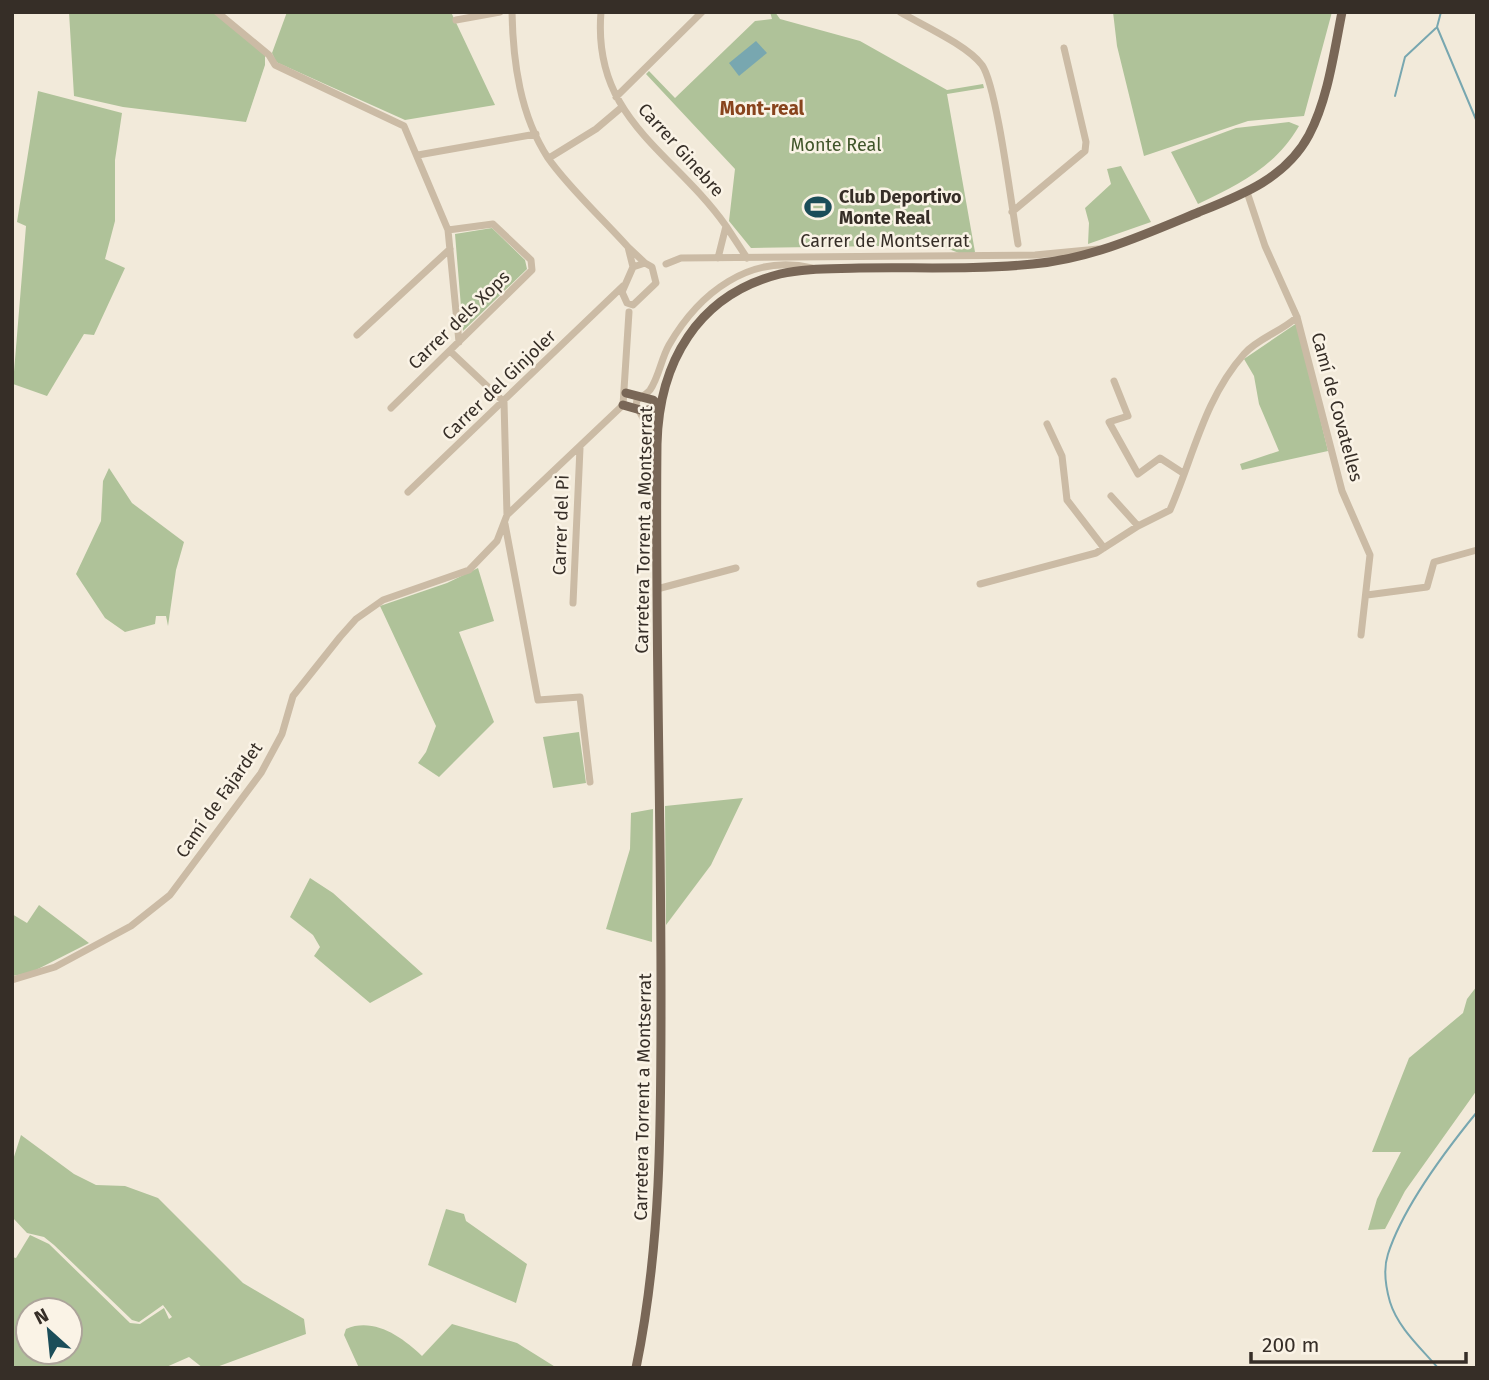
<svg xmlns="http://www.w3.org/2000/svg" width="1489" height="1380" font-family="'Fira Sans',sans-serif">
  <rect width="100%" height="100%" fill="#f2eada"/>
  <path fill="#afc299" fill-rule="evenodd" d="M69,12h144l52,43v10l-19,57 -123,-15 -49,-11z
    M287,12h164l44,93 -90,15 -129,-58 -4,-9z
    M770,12h5l5,7 80,22 87,49 36,-6 1,4 -37,6 28,158 -6,5 -48,-19 -20,11 -19,-3 -131,2 -22,-27 6,-52 -89,-95 3,-3 26,27 80,-77 17,-2z
    M1113,12h219l-28,104 -56,5 -104,35 -27,-110z
    M38,91l84,22 -7,47v61l-10,38 20,9 -31,67 -10,-1 -37,62 -34,-12 13,-158 -9,-4z
    M1289,122l10,4c-24,41 -59,58 -101,78l-27,-52 65,-24z
    M1121,166l30,56 -63,22 1,-21 -4,-15 26,-24 -4,-15z
    M492,228l33,32 2,9 -64,62 -8,-97z
    M1297,323l31,128 -86,19 -2,-6 39,-13 -20,-47 -5,-28 -10,-17z
    M109,468l23,35 52,39 -8,28 -8,56 -2,-10h-10l-1,8 -30,8 -20,-14 -29,-44 25,-53 2,-40z
    M478,568l16,53 -35,11 35,90 -55,55 -21,-14 8,-11 10,-26 -56,-120 67,-23z
    M579,732l7,51 -33,5 -10,-51z
    M743,798l-32,67 -45,60 -1,-119z
    M653,809l-1,133 -46,-13 24,-80 1,-36z
    M310,878l23,15 90,81 -53,29 -56,-47 6,-9 -7,-12 -23,-18z
    M39,905l50,38 -59,30 -18,3v-62l15,9z
    M1477,986v104l-72,101 -20,38 -17,1 9,-31 24,-47h-29l37,-94 54,-45 4,-14z
    M21,1135l53,39 22,11 29,1 33,12 85,85 61,36 2,15 -92,34h-11l-14,-11 -25,11h-152v-111l4,1 14,-23 19,9 81,79 10,1 24,-16 5,11 3,-2 -9,-12 -24,17 -7,-2 -78,-75 -10,-8 -17,-4 -14,-15 -1,-55zM28,1310h42v42h-42z
    M446,1209l18,5 2,7 61,43 -11,39 -88,-38z
    M452,1324l65,19 40,25h-198l-15,-33 2,-6c28,-12 56,8 76,27z"/>
  <path fill="#78a7b0" d="M756,41l11,12 -28,23 -10,-13z"/>
  <g fill="none" stroke-linecap="round" stroke-linejoin="round">
    <path stroke="#78a7b0" stroke-width="2" d="M1441,12l-4,15 40,95
      M1395,96l10,-39 31,-29
      M1438,1368c-17,-20 -40,-40 -48,-66 -4,-14 -7,-33 -2,-48 15,-47 58,-104 89,-142"/>
    <path stroke="#cbbba5" stroke-width="7" d="M217,12l52,43 6,10 129,61 44,104 11,112
      M512,12c1,50 8,103 36,146 21,30 55,61 80,89
      M601,12c-9,107 72,139 125,214
      M900,12c22,13 67,33 82,53 15,21 30,145 36,179
      M456,20l44,-8
      M616,97l86,-85
      M418,155l118,-21
      M549,158l47,-29 26,-22
      M1247,192l18,54 32,71 45,174 28,64 -9,80
      M1012,212l73,-61 1,-9 -22,-94
      M718,258l8,-32 21,32
      M645,263l7,4 4,16 -23,22 -6,-2 -5,-11 11,-25z
      M666,264l15,-6 354,-3 63,-6
      M633,267l-5,-20 17,16
      M357,335l93,-86
      M450,351l54,51 3,113
      M1114,381l14,35 -19,6 29,52 22,-16 23,15
      M391,408l141,-138 -1,-10 -38,-36 -45,6
      M1047,424l15,32 5,44 37,48
      M656,442l-20,-37 1,-5c5,-4 10,-6 13,-10 9,-13 11,-31 19,-45 30,-52 81,-92 143,-77
      M408,492l215,-206
      M1111,496l27,30
      M505,524l33,176 42,-3 10,85
      M980,584l116,-31 42,-27 32,-16c23,-52 34,-111 74,-156 14,-16 37,-22 53,-37
      M657,589l79,-21
      M1367,595l60,-8 7,-25 43,-12
      M573,603l7,-155
      M12,980l43,-13 76,-41 39,-31 91,-122 21,-39 11,-38 47,-59 16,-18 27,-19 86,-30 28,-29 10,-26 116,-110 6,-93"/>
    <path stroke="#796757" stroke-width="9" d="M626,393l27,7 6,7
      M623,405l21,6 15,-4
      M636,1368c26,-126 25,-252 25,-379 0,-182 -6,-363 -4,-545 2,-81 40,-149 123,-170 25,-6 52,-5 79,-6 58,-1 117,2 174,-4 58,-5 113,-30 166,-52 43,-17 87,-34 110,-77 19,-36 25,-83 33,-123"/>
  </g>
  <defs>
    <symbol id="stadium-bare" viewBox="-9 -9 18 18"><path d="M0-5a6.5 5 0 1 0 0 10a6.5 5 0 1 0 0-10ZM-3.5-1.8h7v3.6h-7Z" fill="#1b4d59" stroke="#faf3e6" stroke-width="2.5" paint-order="stroke"/></symbol>
  </defs>
  <g fill-rule="evenodd">
    <use href="#stadium-bare" x="799" y="188" width="38" height="38"/>
  </g>
  <g text-anchor="middle" dominant-baseline="central" stroke-width="5" stroke-linejoin="round" paint-order="stroke">
    <g font-size="18" fill="#40552a" stroke="#faf3e6">
      <text x="836" y="145">Monte Real</text>
    </g>
    <g font-size="18" fill="#362e27" stroke="#faf3e6">
      <text transform="translate(681 150) rotate(48)">Carrer Ginebre</text>
      <text x="885" y="241">Carrer de Montserrat</text>
      <text transform="translate(459 320) rotate(-44)">Carrer dels Xops</text>
      <text transform="translate(499 385) rotate(-44)">Carrer del Ginjoler</text>
      <text transform="translate(1337 407) rotate(75)">Camí de Covatelles</text>
      <text transform="translate(561 525) rotate(-88)">Carrer del Pi</text>
      <text transform="translate(644 530) rotate(-89)">Carretera Torrent a Montserrat</text>
      <text transform="translate(219 800) rotate(-55)">Camí de Fajardet</text>
      <text transform="translate(643 1097) rotate(-89)">Carretera Torrent a Montserrat</text>
    </g>
    <g font-size="18" font-weight="bold" fill="#362e27" stroke="#faf3e6" text-anchor="start">
      <text x="839" y="197">Club Deportivo<tspan x="839" dy="21">Monte Real</tspan></text>
    </g>
    <g font-size="19" font-weight="bold" fill="#88441d" stroke="#faf3e6">
      <text x="762" y="108">Mont-real</text>
    </g>
  </g>
  <rect width="1489" height="1380" fill="none" stroke="#362e27" stroke-width="28"/>
  <g transform="translate(49 1331) rotate(333)"><circle r="33" fill="#faf3e6" stroke="#aca49a" stroke-width="2"/>
  <path d="M0-5L12 26L0 18L-12 26Z" fill="#1b4d59"/>
  <text y="-10" font-size="19" font-weight="bold" text-anchor="middle" fill="#362e27">N</text>
  </g>
  <path d="M1251 1352v10h215v-10" fill="none" stroke="#362e27" stroke-width="3.5"/>
  <text x="1262" y="1352" font-size="21" fill="#362e27" stroke="#faf3e6" stroke-width="5" paint-order="stroke">200 m</text>
</svg>
